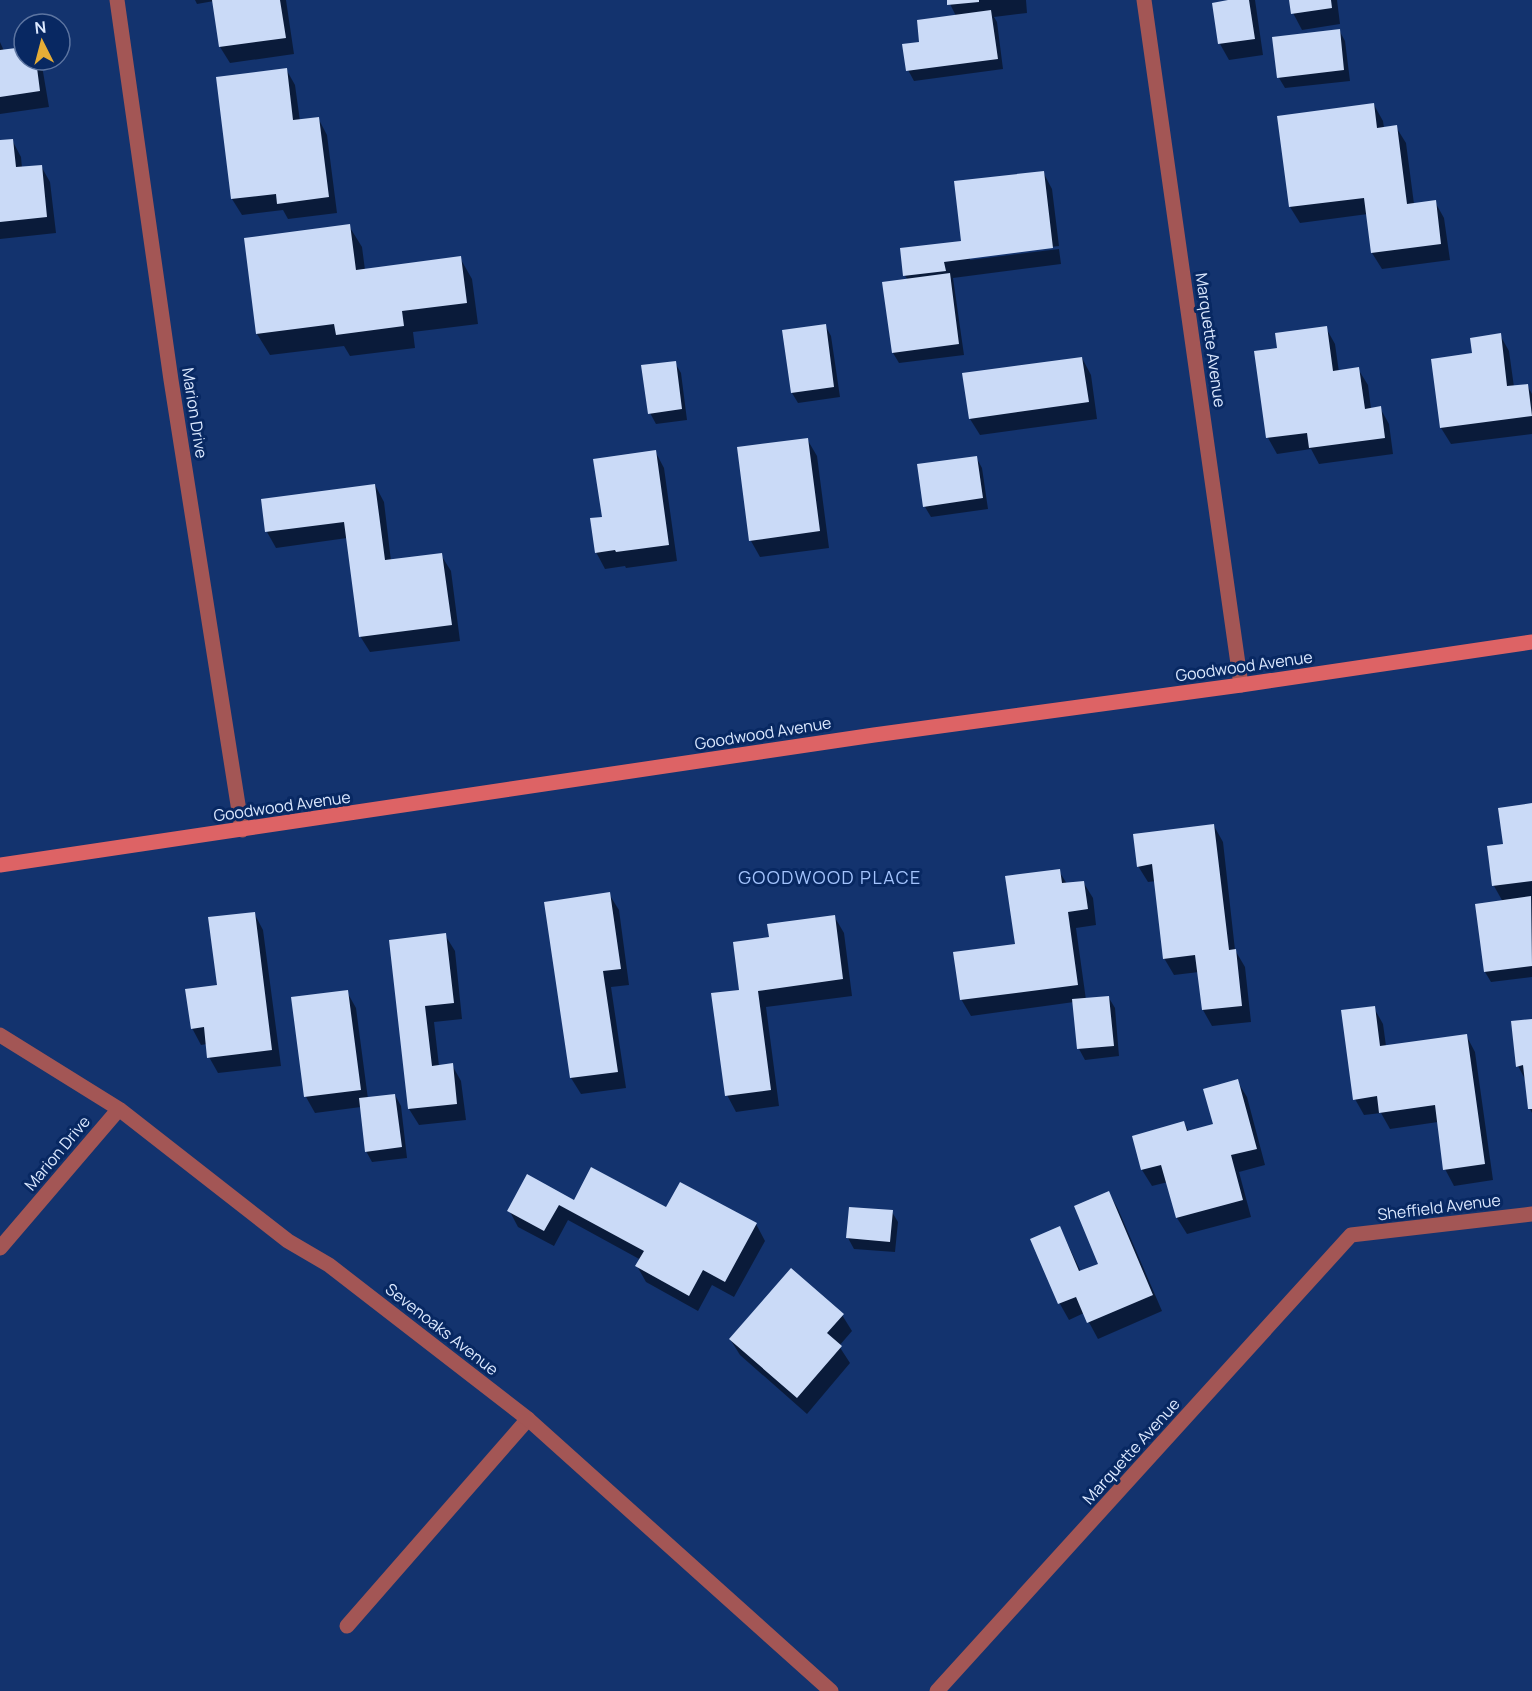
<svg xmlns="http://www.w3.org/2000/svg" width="1532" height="1691" font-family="Manrope,sans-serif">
  <rect width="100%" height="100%" fill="#13336e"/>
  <path fill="#0007" d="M195,0h91l8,54 -64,9 -10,-16 -6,-46 -17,3z
    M948,0h78l1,13 -33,4 3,5 6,47 -89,12 -6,-11 13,-27 35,-27z
    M1235,0h20l8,55 -34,5 -9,-16z
    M1291,0h46l3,24 -38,6 -9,-17z
    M1339,30l6,11 5,40 -65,7 -6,-10z
    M0,42l4,9 20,-3v12h17l8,47 -49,7z
    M286,69l9,16 5,36 18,-3 9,17 10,78 -49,6 -5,-9 -41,5 -10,-16z
    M1374,105l9,16 1,7 12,-1 10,16 8,61 21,-2 9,16 6,42 -68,9 -10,-16 -4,-39 -68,9 -10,-16z
    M12,140l9,17 1,11 19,-2 9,16 6,51 -56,6v-97z
    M1043,172l9,17 7,57 -89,11v3l89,-11 2,15 -108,14 11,77 -65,8 -6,-10 15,-73 -3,-4 58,-34z
    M349,226l13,21 3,23 95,-12 12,21 6,45 -65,8 2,16 -65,8 -6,-10 -74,9 -13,-21 -12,-95z
    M825,325l6,11 9,61 -42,6 -6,-10z
    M1326,328l9,16 4,28 19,-3 10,16 3,24 9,-1 9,16 4,30 -74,10 -8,-15 -34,5 -9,-16 11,-89z
    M1500,335l9,16 5,36 13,-2 5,9v40l-81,10 -10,-16 -8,-68 40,-6z
    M1082,358l9,17 6,44 -117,16 -10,-16z
    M675,363l6,10 6,47 -31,4 -6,-11z
    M807,439l10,17 12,92 -69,9 -9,-16z
    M655,451l9,17 13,93 -51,7 -1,-2 -20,3 -9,-17 7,-34z
    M976,457l6,11 6,41 -57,8 -6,-10z
    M375,485l9,17 7,59 50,-6 10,16 9,70 -90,11 -10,-16 -13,-98 -71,10 -9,-16z
    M1532,805v172l-41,5 -6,-10 18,-70 -9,-16 -6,-39 17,-2z
    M1214,826l9,16 12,108 10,17 6,55 -39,4 -9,-16 -4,-38 -25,3 -10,-17 -8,-77 -8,1 -10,-16z
    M1059,871l8,13 16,-2 10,16 3,27 -20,3 10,72 23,-2 6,10 4,48 -34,4 -6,-11 -5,-47 -103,14 -10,-17 55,-53z
    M609,894l10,16 10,75 -18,2 15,101 -45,6 -10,-16z
    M254,913l9,17 18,136 -63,7 -9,-16 -2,-13 -6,1 -9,-17 27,-42z
    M834,916l10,17 8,63 -86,11 13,99 -43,6 -9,-17 14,-104 29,-53z
    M445,935l10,16 7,68 -28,3 5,44 13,-1 9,16 5,39 -47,5 -10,-16 -18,-168z
    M347,992l9,16 12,91 27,-4 6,11 6,52 -35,4 -6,-11 -5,-44 -46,6 -9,-16z
    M1374,1008l9,16 3,22 80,-11 9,17 18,128 -39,6 -9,-17 -7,-47 -48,7 -9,-16 -17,2 -9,-16z
    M1532,1020v93l-2,-4 -4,-28 -8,-15z
    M1237,1081l10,16 18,68 -26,7 12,45 -64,17 -10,-16 -9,-36 -16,4 -10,-16 -8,-33 50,-14 5,9 26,-6z
    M1109,1193l9,16 44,102 -64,28 -14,-26 -15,7 -9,-16 -28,-64 28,-12 21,44 19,-7z
    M574,1202l182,22 9,17 -31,56 -22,-12 -14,26 -52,-29 -9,-16 4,-6 -73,-40 -14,26 -36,-19 -9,-17z
    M892,1212l6,10 -3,30 -41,-3 -6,-11z
    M842,1315l10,16 -13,15 11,17 -43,51 -67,-59 -10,-16z"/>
  <path fill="#cadaf7" d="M212,0h68l6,38 -67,9z
    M947,0h32v2l-32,3z
    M1228,0h21l6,39 -37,5 -6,-41z
    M1289,0h42l1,8 -41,6z
    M991,10l7,49 -92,12 -4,-27 17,-2 -2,-22z
    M1340,29l4,41 -67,8 -5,-41z
    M24,47v13h12l4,31 -40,6v-47z
    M287,68l6,52 26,-3 10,80 -52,7 -1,-10 -45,5 -15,-122z
    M1374,103l3,25 20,-3 10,79 29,-4 5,44 -70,9 -7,-55 -75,9 -12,-91z
    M13,139l3,28 26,-2 5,52 -47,5v-82z
    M1044,171l9,77 -109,14 2,9 -43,5 -3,-28 61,-7 -7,-60z
    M350,224l6,46 105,-14 6,47 -65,8 2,15 -68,9 -2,-11 -78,10 -12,-96z
    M950,273l9,71 -67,9 -10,-71z
    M826,324l8,63 -43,6 -9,-63z
    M1327,326l6,45 26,-4 6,42 16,-3 4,32 -76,10 -2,-15 -41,5 -12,-87 23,-3 -2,-15z
    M1501,333l6,53 21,-2 4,32 -92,12 -9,-69 41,-6 -2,-15z
    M1082,357l7,45 -120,17 -7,-46z
    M676,361l6,48 -34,5 -7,-49z
    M808,438l12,93 -71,10 -12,-94z
    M656,450l13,95 -53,7 -1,-2 -20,3 -5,-35 12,-1 -9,-58z
    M977,456l6,42 -60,9 -6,-43z
    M375,484l10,76 57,-7 10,72 -93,12 -15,-115 -79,10 -4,-33z
    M1532,803v78l-40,5 -5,-40 16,-2 -5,-36z
    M1214,824l15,126 7,-1 6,57 -40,4 -7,-55 -32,4 -11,-95 -15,3 -4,-33z
    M1060,869l2,14 22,-2 4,28 -20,3 10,73 -118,15 -7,-48 62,-8 -10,-68z
    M610,892l11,77 -18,2 15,101 -48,6 -26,-176z
    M1531,896l1,70 -48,6 -9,-68z
    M255,912l17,138 -65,8 -3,-31 -13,2 -6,-40 32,-4 -9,-68z
    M835,915l8,64 -85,12 13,99 -46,6 -14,-103 28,-3 -6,-48 36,-5 -2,-13z
    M446,933l8,70 -29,3 7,60 21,-3 4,41 -49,5 -19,-169z
    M348,990l13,100 -57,7 -13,-100z
    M1109,996l5,50 -37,3 -5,-50z
    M1375,1006l5,40 87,-12 18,130 -42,6 -8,-65 -56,8 -2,-17 -24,4 -12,-90z
    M1532,1019v90h-4l-5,-44 -7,2 -5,-46z
    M1238,1079l19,70 -26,6 12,45 -67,18 -15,-53 -20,5 -9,-34 52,-15 3,10 26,-7 -10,-35z
    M395,1094l7,53 -37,5 -6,-54z
    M591,1167l75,40 14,-25 77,41 -32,59 -22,-12 -14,26 -54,-30 9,-15 -85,-46 -15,26 -37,-20 20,-37 47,26z
    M1109,1191l44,104 -66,28 -11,-26 -18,7 -28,-65 30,-13 19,45 19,-7 -24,-58z
    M849,1207l44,3 -3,32 -44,-4z
    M791,1268l53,46 -17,19 15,13 -45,52 -68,-59z"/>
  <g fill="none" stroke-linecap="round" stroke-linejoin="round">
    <path stroke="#a35655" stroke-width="15" d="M347,1626l181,-207"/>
    <path stroke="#a35655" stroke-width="15" d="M117,0l54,380 71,450
      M1144,0l97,685
      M0,1035l119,74 169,132 41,24 199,154 303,272
      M0,1248l119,-139
      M937,1691l414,-456 181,-21"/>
    <path stroke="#dd6365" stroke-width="15" d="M0,865l874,-130 367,-50 291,-43"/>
  </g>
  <g text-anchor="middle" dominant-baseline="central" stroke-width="6" stroke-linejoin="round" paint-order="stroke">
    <g font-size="16" fill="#dce9ff" stroke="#082862">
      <text transform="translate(1211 340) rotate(82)">Marquette Avenue</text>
      <text transform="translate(195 413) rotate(81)">Marion Drive</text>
      <text transform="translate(1244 666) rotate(-8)">Goodwood Avenue</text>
      <text transform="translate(763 733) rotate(-9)">Goodwood Avenue</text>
      <text transform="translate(282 806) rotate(-8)">Goodwood Avenue</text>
      <text transform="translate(57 1153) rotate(-50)">Marion Drive</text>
      <text transform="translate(1439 1207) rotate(-7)">Sheffield Avenue</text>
      <text transform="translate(442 1329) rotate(38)">Sevenoaks Avenue</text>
      <text transform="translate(1131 1451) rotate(-48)">Marquette Avenue</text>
    </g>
    <g font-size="18" letter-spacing="1.5" fill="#a3c3fc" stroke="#082862">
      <text x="830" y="877">GOODWOOD PLACE</text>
    </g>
  </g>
  <g transform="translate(42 42) rotate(354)"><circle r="28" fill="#082862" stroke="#5d75a1" stroke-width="1.5"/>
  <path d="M0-4.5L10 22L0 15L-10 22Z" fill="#e6ad36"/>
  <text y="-9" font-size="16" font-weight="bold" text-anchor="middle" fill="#dce9ff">N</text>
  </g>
</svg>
